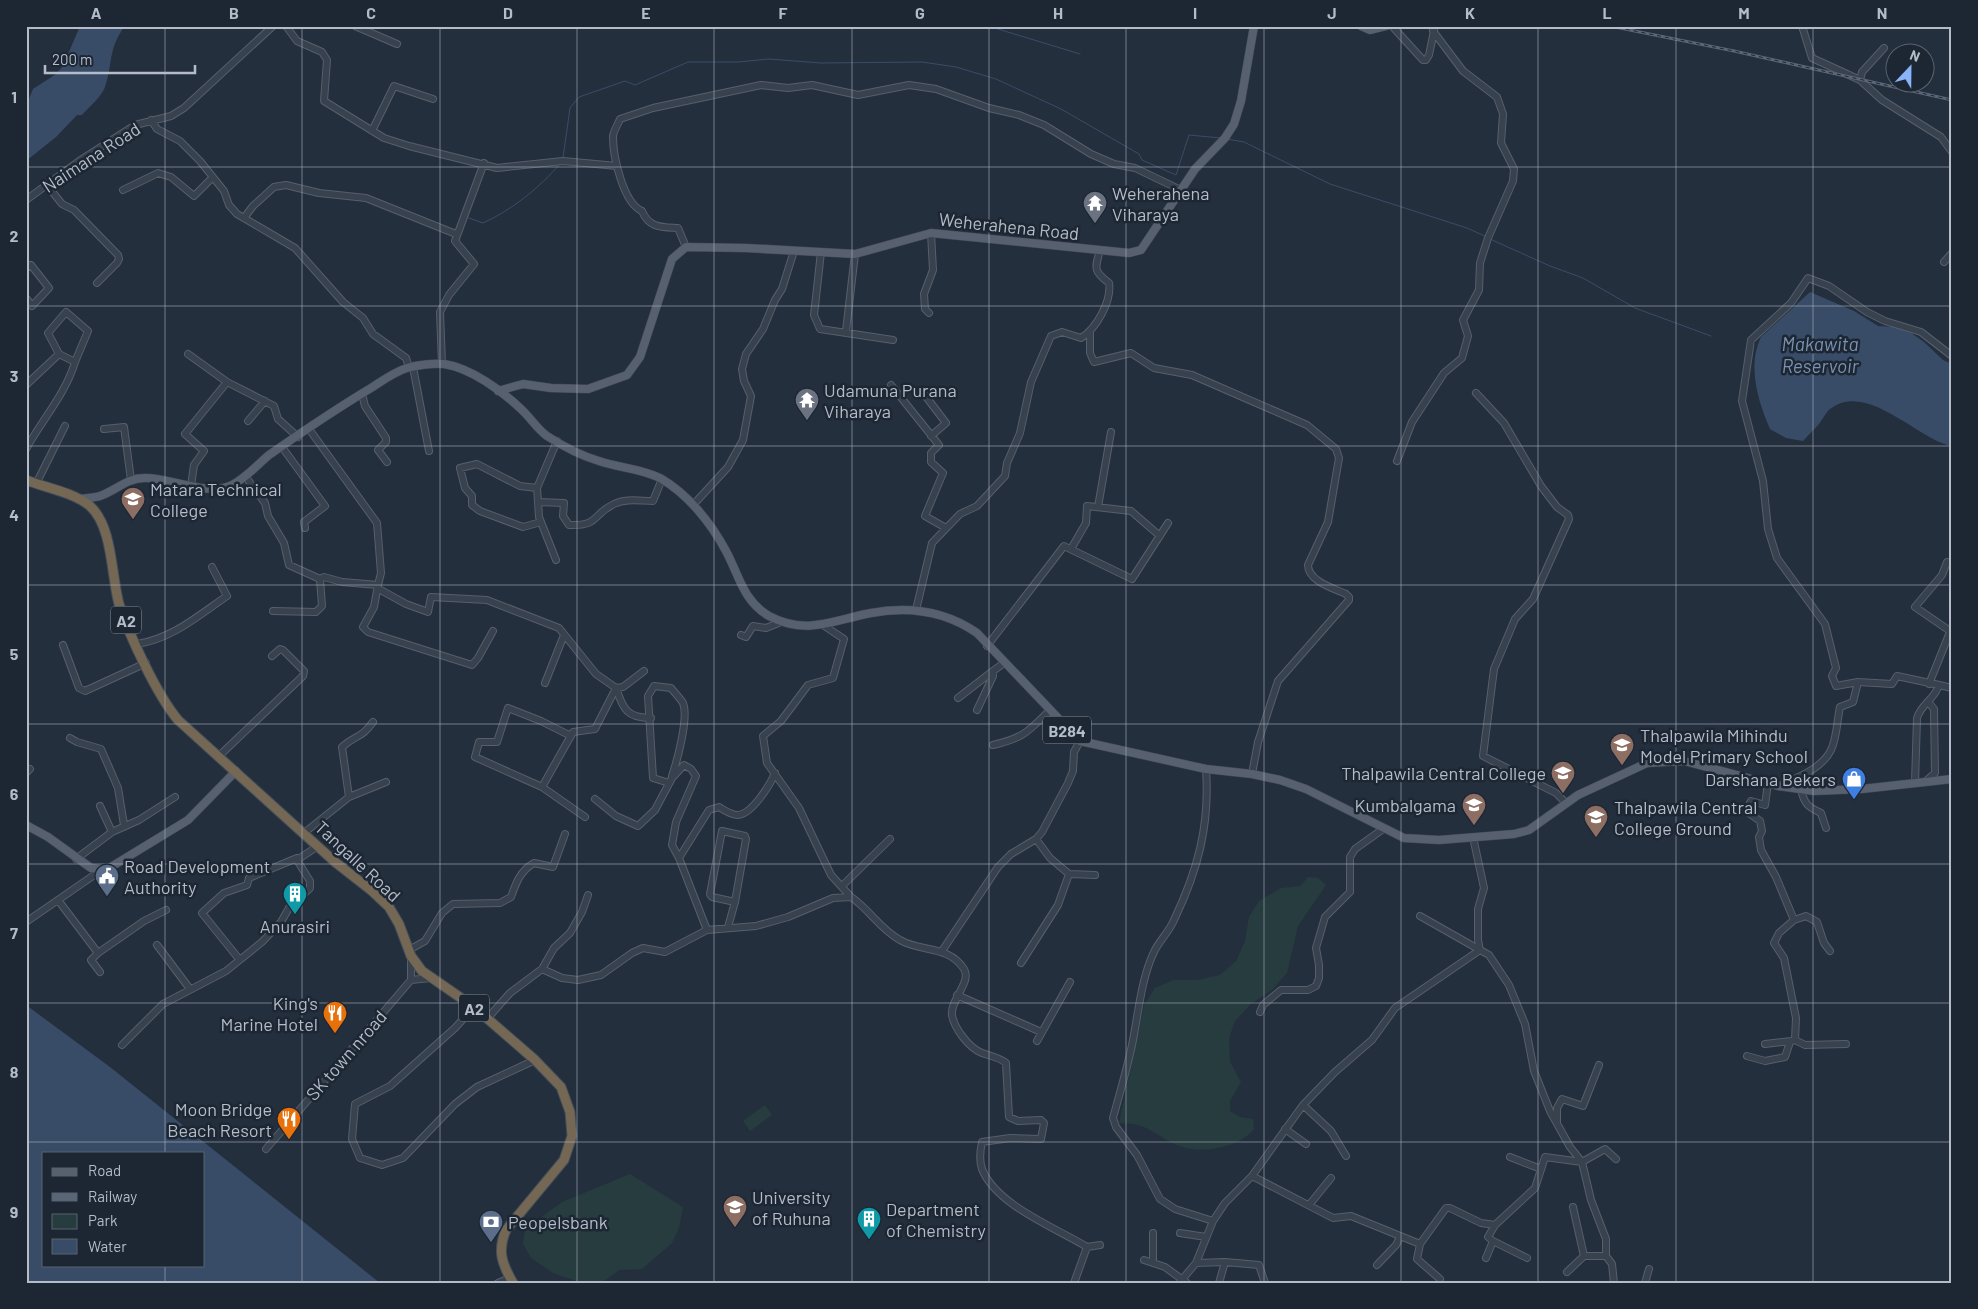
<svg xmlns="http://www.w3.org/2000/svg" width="1978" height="1309" font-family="Barlow,sans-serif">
  <rect width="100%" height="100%" fill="#242f3e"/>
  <path fill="#263c3f" d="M1308,877l10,1 8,7 -28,41 -11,47 -14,16 -22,15 -16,17 -6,17 1,24 11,20 -11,19v10l10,6 13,2 1,10c-14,18 -50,25 -71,18 -17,-4 -29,-18 -45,-22 -6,-2 -13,-1 -19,-2l25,-118 11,-17 18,-8h24l23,-5 16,-14 9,-20 4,-24 10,-16 22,-13 19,-2z
    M765,1105l7,10 -22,16 -7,-10z
    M630,1174l53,33 -4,21 -7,15 -30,26 -23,1 -17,13 -23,-1 -26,-9 -22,-15 -8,-14 2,-15 37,-27z"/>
  <path fill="#394c67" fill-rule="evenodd" d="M80,26h45c-17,22 -12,37 -20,61 -3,9 -16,20 -23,28h-5l-21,22 -30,24v-55l7,-17 23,-15 7,-8z
    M1810,292l44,19 24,15 16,1 17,6 13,9 19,18 9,4v82c-34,-6 -85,-66 -122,-37 -4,3 -7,10 -11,15 -5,6 -11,11 -16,17l-17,-3 -16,-9c-12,-28 -23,-63 -9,-92z
    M26,1005l84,62 270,216h-354zM44,1153h160v112h-160z"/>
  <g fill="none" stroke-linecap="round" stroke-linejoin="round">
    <path stroke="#394c67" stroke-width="1" d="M988,26l92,28
      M1227,139l17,3 86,42 137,44 20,9
      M563,158l7,-50 9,-11 46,-16 10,4 53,-23h50l31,-3 52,4 101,-1 34,5 40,12 65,30 78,45 3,6 34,15 13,-40 32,3
      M466,217l17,6c29,-13 56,-35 77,-59
      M1490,239l60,27 33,12 52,30 76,28"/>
    <defs>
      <path id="minor" d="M286,26l11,15 25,11 5,8 -3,41 60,37 25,8 88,22 66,-7 54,5
        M355,26l42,18
        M1392,26l31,34h3l3,-5 6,-29
        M1802,26l10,32 48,22 22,20 59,37 11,15
        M1860,80l2,-8 22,-24
        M151,120l6,9 23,12 20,20 24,30 5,14 8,9 58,34 48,54 20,16 10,16 33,24 3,9
        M372,131l22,-45 39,13
        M47,185l15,19 12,6 44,45 1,4 -2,4 -20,20
        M123,190l35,-17 13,4 23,19 18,-18
        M26,200l56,-41 53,-34 36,-9 13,-8 89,-82
        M244,218l9,-12 21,-19 12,-2 33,8 47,5 90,36
        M686,247l-8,-19c-17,-1 -29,0 -36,-17 -19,-8 -29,-55 -29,-74 0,-6 5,-12 7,-18l33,-11 108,-23 27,3 24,-3 46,10 51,-10 27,4 53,19 30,7 25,10 47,29 23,10 21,4 46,22
        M821,252l-7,63 6,14 73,11
        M1944,262l8,-9
        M26,268l5,-3 18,23 -17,18 -6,-8
        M929,313l-4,-4 -1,-15 9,-24 -2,-37
        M846,331l9,-77
        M1090,333v20l4,9 37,-9 23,15 38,7 115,50 29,24 3,9 -11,64 -20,43c0,16 25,23 38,29l3,3v3l-71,81 -20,61 -6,32
        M188,354l39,28
        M442,364l-2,-52 9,-17 25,-31 -19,-23 29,-78
        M413,367l16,84
        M26,385l33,-31 16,8 13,-31 -22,-19 -18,21 11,21
        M891,385l48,60 -8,8v9l12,11 -18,43 21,12
        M1476,393l28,30 37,63 16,21 11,8 1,4 -36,80 -18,20 -21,50 -11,87 73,37 10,10
        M362,394l3,12 21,32v4l-8,8 9,12
        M924,394l22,29 -15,13
        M248,421l17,-20
        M104,429l20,-2 7,53
        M557,441l-20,47 1,14 26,1 -1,13 6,9c31,1 22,-10 45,-21 12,-6 26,-3 39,-3l9,-22
        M282,447l43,59 -21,16 1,6
        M26,449c16,-29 40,-56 49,-87
        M1397,461l15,-39 32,-49 18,-15 6,-22 -5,-16 16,-30 1,-27 8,-25 25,-57 1,-12 -13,-26 2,-29 -6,-17 -34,-26 -30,-40
        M245,476l20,27 3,13 16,27 5,22 31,14
        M36,484l29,-58
        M191,486l3,-21 10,-14 -19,-17 42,-52 47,24 4,13 20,18
        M537,488l-17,-2 -43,-22 -17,4 5,20 7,8v9l8,6 43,16 18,-5
        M538,502l1,15 17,43
        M694,504l34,-37 15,-27 8,-44 -7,-15 -2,-12 4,-15 17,-25 12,-29 7,-11 12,-38
        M1098,507l13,-75
        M1071,549l15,-26 1,-17 44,5 29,25
        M378,585l-4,22 -11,20 5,5 104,33 6,-7 15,-27
        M377,588l29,16 22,8 3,-15 56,3 72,28 37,46 20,14 7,-1 21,-16
        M916,610l16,-67 28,-29 17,-8 28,-30 2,-13 13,-30 11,-51 20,-46 11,-4 19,6c15,-9 31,-37 28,-55 -16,-12 -14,-15 -9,-33
        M273,611l43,1 6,-6 -2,-27 4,-2 18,5 36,3 3,-12 -4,-50 -68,-94
        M823,625l21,14 -11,39 -25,7 -27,36 -18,15 4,27 32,45 32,67 20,22
        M1950,631l-35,-24 27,-32 5,-13 5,1
        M741,635l5,2 7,-11 13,2 15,-6
        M137,644c35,-5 62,-29 90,-48l-15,-29
        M63,645l16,43 6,3 61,-28
        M987,646l77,-100 68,33 36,-56
        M1858,682l-22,4 -4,-10 4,-8 -11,-44 -48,-66 -9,-29 -5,-48 -21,-80 9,-61 40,-37 17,-25 21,8 38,26 18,9 36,11 31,24
        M545,683l19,-48
        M1929,684l23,-57
        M1939,685l13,3
        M616,688c7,21 11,30 35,30
        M958,698l35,-27
        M977,710l16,-34v-5l11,-8
        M571,736l-30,-15 -33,-13 -11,34h-18l-4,15 67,30 43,30
        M70,738l7,4 24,7 17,39 6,37
        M993,745c30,-7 35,-13 56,-34
        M219,756l84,-80 1,-5 -21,-21 -3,-1 -8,7
        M1206,769c4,56 -8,101 -32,151 -5,12 -15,21 -20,32 -12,24 -16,62 -21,88 -5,26 -13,52 -20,78l3,9 21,28 23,44 15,10 38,12
        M26,773l4,-4
        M1925,782l10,-9 -1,-64 -6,-7
        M669,783l-16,-5 -5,-82 6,-10 17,2c3,4 9,10 12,15 6,15 -6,58 -11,73
        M1768,783l-3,22 -14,-4 -5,10 14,10 2,10 -3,6 2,13 15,27 18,43 -15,13 -5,10 10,15 12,60 -1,22 10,5 41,-1
        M1779,786c17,-8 43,-17 52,-36 6,-12 6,-30 9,-43l13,-5 5,-20 34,2 5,-8 42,9c-4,14 -18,19 -22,33l-2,65
        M542,787l31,-55 22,-3 21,-41
        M1801,789c3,15 7,18 20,24l5,15
        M349,797l-7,-50c13,-12 19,-8 31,-25
        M595,799l21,17 22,10 17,-16 17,-32 12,-13 7,4 5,7 -20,46 -4,23 7,13 28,72 49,-4 32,-9 45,-19 18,-1c18,12 29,32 49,43 20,12 49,5 64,29 8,13 -14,31 -12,46 2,13 17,33 30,38 8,3 17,4 24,10l3,54 9,4 23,-1 3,3 -3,16 -31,-1 -28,4c-2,9 -3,18 0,27 14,36 74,59 105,78
        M100,806l12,26
        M722,831l23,5 1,3 -11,63 -23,-5 -2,-3z
        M304,833l45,-36 37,-15
        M1473,837l11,51 -6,21v31l2,10 9,5 20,30 16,39 9,47 16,40 20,36 12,15 9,38 15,39v17l6,8 2,19
        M679,858l30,-48 10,-3c5,3 12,8 19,8 14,-1 32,-30 37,-42
        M76,859l36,-27 27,-12 36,-23
        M1069,874l26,1
        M842,886l48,-47
        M58,900l40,53 46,-32 22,-11
        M1420,916l60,34
        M1794,920l12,-4 11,6 7,21 6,8
        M26,922l74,-51
        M728,927l7,-25
        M157,945l33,44
        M409,950l16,-9 17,-28 11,-9 47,-1 11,-6c5,-14 9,-26 23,-34l19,4 12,-33
        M942,951l56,-84 13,-13 25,-15 6,-7 26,-49 5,-12 1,-19 6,-11
        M98,953l-7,7 9,12
        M239,959l-37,-46 22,-20 23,-8 2,-7 48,-20
        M1021,963l37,-58 11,-31 -19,-16 -14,-19
        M542,969l20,9 16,2 23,-5 31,-22 11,-5 22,4 42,-22
        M411,980l20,-2
        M957,995l84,37
        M474,1007l-19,21 -65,58 -35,18 -3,35 8,19 22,7 21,-7 52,-54 22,-17 58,-27
        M1260,1012l3,-7 18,-15h27l8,-4 3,-8v-13l-3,-17 9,-31 25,-25v-35l5,-8 28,-20
        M487,1019l23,-26 32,-24 12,-21 16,-15 12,-21 6,-17
        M1037,1041l33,-59
        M1765,1044l27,-3
        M122,1045l41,-41 63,-33 36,-29 19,-20 8,-14 21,-20v-7l-13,-21 21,-14
        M1747,1056l18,5 20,-4 5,-15
        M1303,1105l28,26 15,25
        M1557,1122v-14l5,-9 21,7 16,-41
        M1285,1129l21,15
        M266,1149l145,-169v-24
        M1510,1157l31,12
        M1252,1176l81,42 18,-2 69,28 26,-36h4l31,15 14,2 40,-37 10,-31 37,5 23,-13 11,10
        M1309,1205l22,-27
        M1573,1207l11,49
        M1180,1233l26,4
        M1493,1241l34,17
        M1420,1244l-3,15 23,20
        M1486,1258l7,-17 -5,-4 7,-12
        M1144,1260l21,7 22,16
        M1153,1263v-30
        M1196,1263l29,-1 34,3 6,18
        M1377,1265l19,-20 4,-8
        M1567,1272l17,-16h22
        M498,1283l12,-5
        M1074,1283l13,-36 13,-2
        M1179,1283l17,-20 17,-42 12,-18 27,-27 51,-71 32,-33 37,-32 23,-32 85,-58
        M1219,1283l6,-21
        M1645,1283l4,-14"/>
      <path id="major" d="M1361,26l9,4 16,-4
        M498,391l25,-7 28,4 37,1 39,-14 13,-18 32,-98 14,-12 60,1 109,6 76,-21 198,20 12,-3 54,-81 30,-31 9,-14 7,-23 13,-75
        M79,499c7,-1 15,-1 21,-3 15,-5 27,-18 44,-18 25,-1 64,19 88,7 14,-7 25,-20 37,-30 33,-23 67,-46 102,-67 11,-7 23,-16 36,-20 10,-3 27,-5 37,-4 27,4 58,27 77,45 9,8 16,20 26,27 14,9 35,20 52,25 20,7 41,7 61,17 28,16 51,45 66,73 13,24 17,50 43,65 38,20 64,4 102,-3 38,-7 74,-2 106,20l103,108 126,28 46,5 28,6 26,9 98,49 35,2 75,-6 15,-4 49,-35 69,-32 37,-2 94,25 36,5 48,-2 90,-10
        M26,825l22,12 43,31 15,2 82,-50 48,-49"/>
      <path id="highway" d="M26,480c20,8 47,12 64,26 23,21 21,69 29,98 10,31 38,91 59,116l157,142 37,29 17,16 10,17 12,32 11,15 52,36 61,53 26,27 9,25 2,24 -8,24 -58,70c-9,21 -4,34 7,53"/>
    </defs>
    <use href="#minor" stroke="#565f6c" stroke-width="8"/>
    <use href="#major" stroke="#414a57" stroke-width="9"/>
    <use href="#highway" stroke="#434c59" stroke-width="11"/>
    <use href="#minor" stroke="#38414e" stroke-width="6"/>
    <use href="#major" stroke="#56606e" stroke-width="8"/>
    <use href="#highway" stroke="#746855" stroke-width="9"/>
    <defs>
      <path id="rail" d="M1610,26l124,25 218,49"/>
    </defs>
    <use href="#rail" stroke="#5a6575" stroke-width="3"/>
    <use href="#rail" stroke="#1d2633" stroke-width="1" stroke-dasharray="4" stroke-linecap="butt"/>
  </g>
  <path fill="none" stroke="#b4bcc9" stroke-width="1" stroke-opacity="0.55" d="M165,26v1127M302,26v1257M440,26v1257M577,26v1257M714,26v1257M852,26v1257M989,26v1257M1126,26v1257M1264,26v1257M1401,26v1257M1538,26v1257M1676,26v1257M1813,26v1257M26,167h1926M26,306h1926M26,446h1926M26,585h1926M26,724h1926M26,864h1926M26,1003h1926M26,1142h1926M165,1265v18"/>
  <defs>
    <symbol id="temple-pin" viewBox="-11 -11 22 30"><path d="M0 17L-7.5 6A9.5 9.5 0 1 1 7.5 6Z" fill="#6b7280" stroke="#1d2633"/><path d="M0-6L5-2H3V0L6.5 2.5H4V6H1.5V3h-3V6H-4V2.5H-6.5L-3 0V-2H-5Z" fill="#fff"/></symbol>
    <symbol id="school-pin" viewBox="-11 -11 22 30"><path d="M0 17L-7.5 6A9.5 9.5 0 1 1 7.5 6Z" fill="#8d6e63" stroke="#1d2633"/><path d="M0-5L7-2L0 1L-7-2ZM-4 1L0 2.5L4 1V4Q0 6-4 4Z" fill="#fff"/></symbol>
    <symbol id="shop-pin" viewBox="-11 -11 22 30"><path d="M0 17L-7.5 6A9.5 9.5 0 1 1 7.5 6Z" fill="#3f7fe0" stroke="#1d2633"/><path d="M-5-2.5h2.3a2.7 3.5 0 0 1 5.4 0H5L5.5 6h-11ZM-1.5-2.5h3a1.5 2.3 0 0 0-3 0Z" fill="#fff"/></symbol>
    <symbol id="civic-pin" viewBox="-11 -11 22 30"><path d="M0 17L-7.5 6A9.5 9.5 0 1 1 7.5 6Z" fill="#5c6f8a" stroke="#1d2633"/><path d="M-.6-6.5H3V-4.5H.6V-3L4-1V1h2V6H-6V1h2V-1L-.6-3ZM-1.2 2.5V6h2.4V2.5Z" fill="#fff"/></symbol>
    <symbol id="building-pin" viewBox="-11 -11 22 30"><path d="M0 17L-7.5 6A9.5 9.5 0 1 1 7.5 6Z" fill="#0f9aa8" stroke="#1d2633"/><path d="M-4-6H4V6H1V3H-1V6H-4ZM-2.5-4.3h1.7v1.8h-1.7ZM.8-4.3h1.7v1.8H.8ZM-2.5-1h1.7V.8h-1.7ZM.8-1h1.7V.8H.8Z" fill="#fff"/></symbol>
    <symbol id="restaurant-pin" viewBox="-11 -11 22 30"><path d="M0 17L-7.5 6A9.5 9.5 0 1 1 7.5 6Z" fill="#e8710a" stroke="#1d2633"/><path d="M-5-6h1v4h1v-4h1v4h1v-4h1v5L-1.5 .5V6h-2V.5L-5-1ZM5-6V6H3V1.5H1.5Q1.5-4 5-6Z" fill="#fff"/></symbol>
    <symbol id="university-pin" viewBox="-11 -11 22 30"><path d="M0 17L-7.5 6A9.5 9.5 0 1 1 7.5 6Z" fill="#8d6e63" stroke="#1d2633"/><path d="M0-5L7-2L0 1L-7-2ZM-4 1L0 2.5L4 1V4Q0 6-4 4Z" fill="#fff"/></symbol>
    <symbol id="bank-pin" viewBox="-11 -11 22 30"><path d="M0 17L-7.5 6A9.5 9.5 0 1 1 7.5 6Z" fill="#5c6f8a" stroke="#1d2633"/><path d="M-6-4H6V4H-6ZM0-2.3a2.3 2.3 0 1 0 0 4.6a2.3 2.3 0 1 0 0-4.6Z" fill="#fff"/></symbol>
  </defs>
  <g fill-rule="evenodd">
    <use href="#temple-pin" x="1081" y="189" width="28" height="38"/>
    <use href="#temple-pin" x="793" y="386" width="28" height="38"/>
    <use href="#school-pin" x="119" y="485" width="28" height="38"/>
    <use href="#school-pin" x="1608" y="731" width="28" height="38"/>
    <use href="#school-pin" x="1549" y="759" width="28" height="38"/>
    <use href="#shop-pin" x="1840" y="765" width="28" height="38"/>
    <use href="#school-pin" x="1460" y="791" width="28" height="38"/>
    <use href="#school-pin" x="1582" y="803" width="28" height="38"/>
    <use href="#civic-pin" x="93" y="862" width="28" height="38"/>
    <use href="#building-pin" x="281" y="880" width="28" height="38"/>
    <use href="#restaurant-pin" x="321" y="999" width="28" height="38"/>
    <use href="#restaurant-pin" x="275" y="1105" width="28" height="38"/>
    <use href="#university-pin" x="721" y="1193" width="28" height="38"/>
    <use href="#building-pin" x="855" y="1205" width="28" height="38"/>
    <use href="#bank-pin" x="477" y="1208" width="28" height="38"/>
  </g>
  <g text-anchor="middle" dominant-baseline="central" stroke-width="5" stroke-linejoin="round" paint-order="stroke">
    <g fill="#1d2633" stroke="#878f9c" stroke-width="1">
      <rect x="111" y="606.5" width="30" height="27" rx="4"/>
      <rect x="1043" y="716.5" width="48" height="27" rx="4"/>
      <rect x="459" y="994.5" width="30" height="27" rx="4"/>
    </g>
    <g font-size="16" font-weight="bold" fill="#b4bcc9">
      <text x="126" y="620">A2</text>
      <text x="1067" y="730">B284</text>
      <text x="474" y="1008">A2</text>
    </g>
    <g font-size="18" fill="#b4bcc9" stroke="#1d2633">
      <text transform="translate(91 157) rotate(-33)">Naimana Road</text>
      <text transform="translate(1009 226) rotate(6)">Weherahena Road</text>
      <text transform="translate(358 861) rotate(43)">Tangalle Road</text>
      <text transform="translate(346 1055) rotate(-49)">SK town nroad</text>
    </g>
    <g font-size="18" fill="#b4bcc9" stroke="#1d2633" text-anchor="start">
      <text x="1112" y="193">Weherahena<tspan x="1112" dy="21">Viharaya</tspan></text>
      <text x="824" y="390">Udamuna Purana<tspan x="824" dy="21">Viharaya</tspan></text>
      <text x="150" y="489">Matara Technical<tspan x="150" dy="21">College</tspan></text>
      <text x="1640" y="735">Thalpawila Mihindu<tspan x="1640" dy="21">Model Primary School</tspan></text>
      <text x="1546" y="773" text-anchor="end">Thalpawila Central College</text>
      <text x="1836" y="779" text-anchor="end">Darshana Bekers</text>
      <text x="1456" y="805" text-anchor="end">Kumbalgama</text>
      <text x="1614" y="807">Thalpawila Central<tspan x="1614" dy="21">College Ground</tspan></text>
      <text x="124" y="866">Road Development<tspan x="124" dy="21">Authority</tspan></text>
      <text x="295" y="926" text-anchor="middle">Anurasiri</text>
      <text x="318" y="1003" text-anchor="end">King's<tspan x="318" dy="21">Marine Hotel</tspan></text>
      <text x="272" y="1109" text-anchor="end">Moon Bridge<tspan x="272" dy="21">Beach Resort</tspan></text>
      <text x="752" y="1197">University<tspan x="752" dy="21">of Ruhuna</tspan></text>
      <text x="886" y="1209">Department<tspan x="886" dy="21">of Chemistry</tspan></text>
      <text x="508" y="1222">Peopelsbank</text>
    </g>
    <g font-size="19" font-style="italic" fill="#7c92b1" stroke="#1d2633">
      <text x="1820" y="343">Makawita<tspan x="1820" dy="22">Reservoir</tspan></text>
    </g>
  </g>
  <rect width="1978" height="1309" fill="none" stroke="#1d2633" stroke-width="55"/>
  <rect x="42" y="1152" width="162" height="115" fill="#1d2633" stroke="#59626f"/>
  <rect x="52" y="1168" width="25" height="8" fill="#56606e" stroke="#59626f"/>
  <text x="88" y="1176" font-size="15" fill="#b4bcc9">Road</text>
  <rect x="52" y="1193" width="25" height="8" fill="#5a6575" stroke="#59626f"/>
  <text x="88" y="1202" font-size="15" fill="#b4bcc9">Railway</text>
  <rect x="52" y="1214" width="25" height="15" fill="#263c3f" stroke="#59626f"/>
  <text x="88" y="1226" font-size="15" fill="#b4bcc9">Park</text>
  <rect x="52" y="1239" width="25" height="15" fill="#394c67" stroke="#59626f"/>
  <text x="88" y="1252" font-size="15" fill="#b4bcc9">Water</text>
  <g transform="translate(1910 68) rotate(22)"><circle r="24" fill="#1d2633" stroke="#59626f"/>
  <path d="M0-4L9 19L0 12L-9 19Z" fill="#8ab4f8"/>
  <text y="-8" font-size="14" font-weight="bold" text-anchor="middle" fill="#b4bcc9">N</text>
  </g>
  <path d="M45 65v8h150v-8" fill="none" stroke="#b4bcc9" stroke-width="2.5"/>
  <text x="52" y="65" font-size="15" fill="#b4bcc9" stroke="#1d2633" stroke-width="4" paint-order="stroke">200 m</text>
  <rect x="28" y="28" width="1922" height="1254" fill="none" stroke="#b4bcc9" stroke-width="2"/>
  <g font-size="16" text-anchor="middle" font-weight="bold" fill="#b4bcc9">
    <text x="96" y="19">A</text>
    <text x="234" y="19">B</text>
    <text x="371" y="19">C</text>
    <text x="508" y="19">D</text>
    <text x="646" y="19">E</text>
    <text x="783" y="19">F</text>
    <text x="920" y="19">G</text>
    <text x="1058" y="19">H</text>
    <text x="1195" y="19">I</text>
    <text x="1332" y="19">J</text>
    <text x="1470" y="19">K</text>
    <text x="1607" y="19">L</text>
    <text x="1744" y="19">M</text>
    <text x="1882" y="19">N</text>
    <text x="14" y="103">1</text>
    <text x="14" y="242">2</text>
    <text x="14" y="382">3</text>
    <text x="14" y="521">4</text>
    <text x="14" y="660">5</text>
    <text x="14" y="800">6</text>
    <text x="14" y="939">7</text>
    <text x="14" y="1078">8</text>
    <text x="14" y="1218">9</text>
  </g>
</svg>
